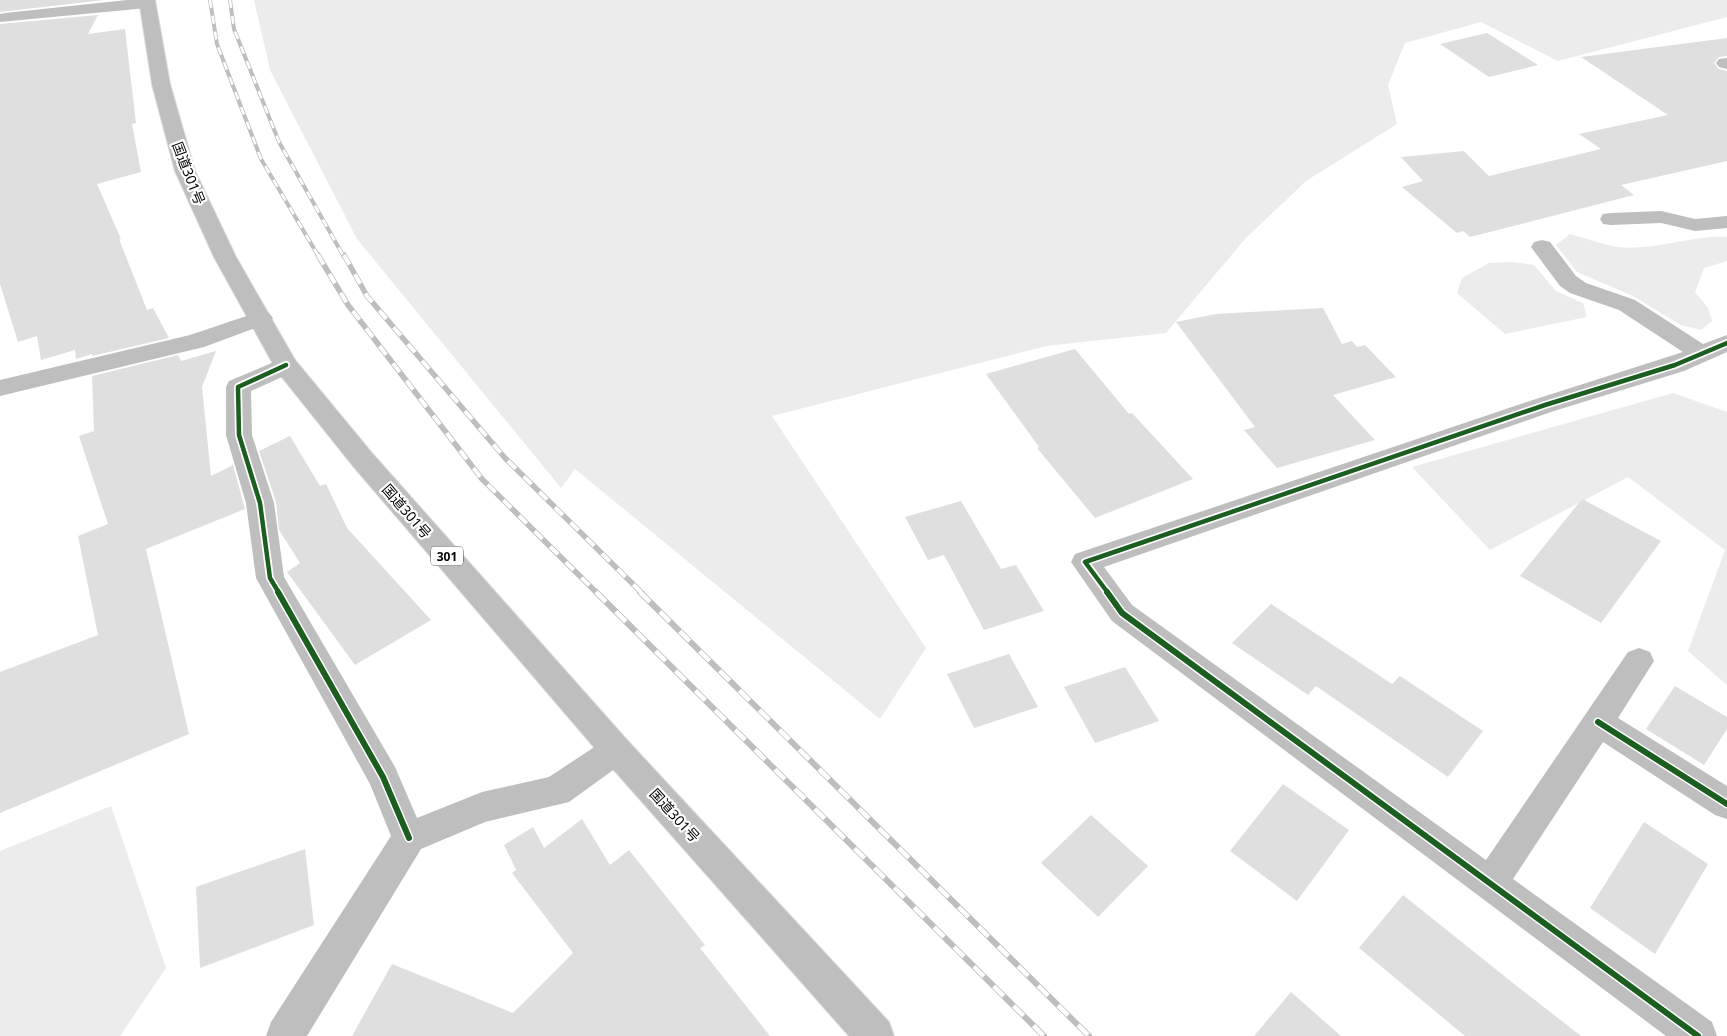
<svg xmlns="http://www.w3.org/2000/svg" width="1727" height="1036" font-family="'Noto Sans','Noto Sans JP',sans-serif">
  <rect width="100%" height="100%" fill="#fff"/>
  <path fill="#ececec" d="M254,0h1473v17l-169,44 -77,-39 -76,21 -17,42 9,39 -91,57 -61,58 -79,94 -120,13 -274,70 154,232 -46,71 -305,-250 -14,19 -204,-249 -87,-169z
    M1570,234c16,4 33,11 49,13 36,4 72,-12 108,-10v24l-23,7 -9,24 13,16 4,13 -11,9 -20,-5 -48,-29 -56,-24 -21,-27z
    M1513,262l21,3 22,26 27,12 4,14 -82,17 -48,-41 5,-15 27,-15z
    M1673,393l54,19v273l-39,-34 37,-101 -97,-73 -138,73 -78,-83z
    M111,806l55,162 -46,68h-120v-185z"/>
  <path fill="#dfdfdf" d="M0,0h104l-104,12z
    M98,15l-10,19 37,-5 11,94 -4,1 9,48 -44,12 24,55h-2l28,71 6,-2 16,30 -77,18v-2l-16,5 -1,-9 -34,10 -4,-24 -19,6 -18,-58v-260z
    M1487,33l51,32 -49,12 -49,-33z
    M1727,38v18l-8,1 -5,6 5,6 8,2v90l-106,24 13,10 -164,42 -7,-6 -6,2 -55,-46 21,-6 -22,-24 63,-6 25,25 112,-27 -22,-15 89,-19 -87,-58z
    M1323,308l19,36 10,-3 5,6 8,-2 31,32 -63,18 42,45 -98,28 -33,-38 11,-3 -79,-105 40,-8z
    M1075,349l54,65 3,-1 61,66 -98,39 -58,-70 2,-1 -53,-73z
    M216,351l-14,36 9,89 22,-11 12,44 -99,40 43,185 -189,79v-141l98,-37 -20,-99 30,-12 -29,-88 15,-5 -2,-55 86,-21 3,6z
    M290,436l30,50 6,-2 21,44 84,92 -76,45 -68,-93 13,-9 -21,-33 -3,-28 -17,-51z
    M1582,499l79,42 -60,82 -81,-47z
    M961,501l40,68 15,-4 28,46 -60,19 -40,-75 -16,5 -23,-43z
    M1271,604l121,80 8,-8 83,55 -35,46 -132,-91 -8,9 -76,-52z
    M1009,654l29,53 -64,21 -27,-54z
    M1125,667l34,54 -64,22 -31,-56z
    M1675,686l52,31v12l-23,36 -58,-36z
    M1283,784l66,46 -52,71 -67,-50z
    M1091,815l57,51 -50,51 -57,-54z
    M582,819l28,46 19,-15 76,95 -5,3 70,88h-418l40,-72 121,49 60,-60 -61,-80 4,-3 -12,-25 29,-18 11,21z
    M1644,822l64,42 -53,90 -65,-46z
    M305,849l9,76 -114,43 -4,-81z
    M1403,895l110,88 68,53h-116l-106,-88z
    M1291,992l50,44h-87z"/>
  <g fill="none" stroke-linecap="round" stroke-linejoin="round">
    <defs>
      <path id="highway" d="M139,0h16l15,84 25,87 41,86 59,103 76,92 256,288 262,282 5,14h-45l-244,-276 -252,-294 -76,-95 -63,-114 -39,-86 -23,-87z"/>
    </defs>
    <use href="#highway" stroke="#dbdbdb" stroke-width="2"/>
    <path fill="#bebebe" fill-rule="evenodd" d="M127,0h26l2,3 -2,4 -6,1 -147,14v-8l5,-1z
      M1727,58v11l-8,-2 -3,-4 3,-4z
      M1661,211l34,8 32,-3v12l-32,3 -34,-8 -50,2 -8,-1 -3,-5 3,-5 8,-1z
      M1542,240l8,2 26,34 10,7 49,17 68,44 24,-9v17l-43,19 -130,40 -450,156 28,38 354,255 142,-208 11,-4 11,4 4,9 -36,57 109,68v33l-12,-4 -112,-73 -90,137 199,143 5,14h-51l-554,-415 -41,-59 4,-8 461,-155 147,-47 -64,-42 -49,-17 -10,-7 -29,-39 3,-5z
      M261,311l8,2 4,5 -4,5 -65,24 -204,49v-16l190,-45z
      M286,357l9,2 3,6 -3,6 -44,20 1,44 22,68 10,74 111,190 22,51 65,-26 67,-15 56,-37 11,-4 11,4 5,10 -5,10 -58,42 -84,20 -64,27 -114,187h-41l5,-14 120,-186 -21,-52 -114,-206 -10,-75 -20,-68v-48l3,-6z"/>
    <use href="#highway" fill="#bebebe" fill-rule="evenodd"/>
    <defs>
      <path id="rail-far2" d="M210,0l7,44 44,115 58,98
        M230,0l4,29 45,113 65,115"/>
      <path id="rail-far1" d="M318,255l30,50 134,174 115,114
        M344,255l23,41 138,162 137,135"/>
      <path id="rail" d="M596,592l448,444
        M640,592l449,444"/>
    </defs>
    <use href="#rail-far2" stroke="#bebebe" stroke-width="4"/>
    <use href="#rail-far1" stroke="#bebebe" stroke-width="5.5"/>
    <use href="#rail" stroke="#bebebe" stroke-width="6"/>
    <use href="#rail-far2" stroke="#fff" stroke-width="2.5" stroke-dasharray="8" stroke-linecap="butt"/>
    <use href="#rail-far1" stroke="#fff" stroke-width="4" stroke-dasharray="11" stroke-linecap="butt"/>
    <use href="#rail" stroke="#fff" stroke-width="4.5" stroke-dasharray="14" stroke-linecap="butt"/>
    <defs>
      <path id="cycleway-far1" d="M279,593l-9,-15 -10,-75 -21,-68 -1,-48 48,-22
        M1108,593l-23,-31 460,-157 130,-40 52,-22"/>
      <path id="cycleway" d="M278,592l105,185 26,61
        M1107,592l15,21 576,423
        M1598,722l129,82"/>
    </defs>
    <use href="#cycleway-far1" stroke="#fff" stroke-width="8"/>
    <use href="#cycleway" stroke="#fff" stroke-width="9"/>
    <use href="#cycleway-far1" stroke="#1b5e20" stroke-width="4.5"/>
    <use href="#cycleway" stroke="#1b5e20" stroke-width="6"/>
  </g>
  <g text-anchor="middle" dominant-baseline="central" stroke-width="4.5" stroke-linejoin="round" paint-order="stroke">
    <rect fill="#fff" stroke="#4c4c4c" stroke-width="1" x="431" y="546.5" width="32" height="19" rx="4"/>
    <g font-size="12" font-weight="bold" fill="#000">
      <text x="447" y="556">301</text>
    </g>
    <g font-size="14" fill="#000" stroke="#fff">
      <text transform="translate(189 173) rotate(69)">国道301号</text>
      <text transform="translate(407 511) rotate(49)">国道301号</text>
      <text transform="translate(675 815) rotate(48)">国道301号</text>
    </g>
  </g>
</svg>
